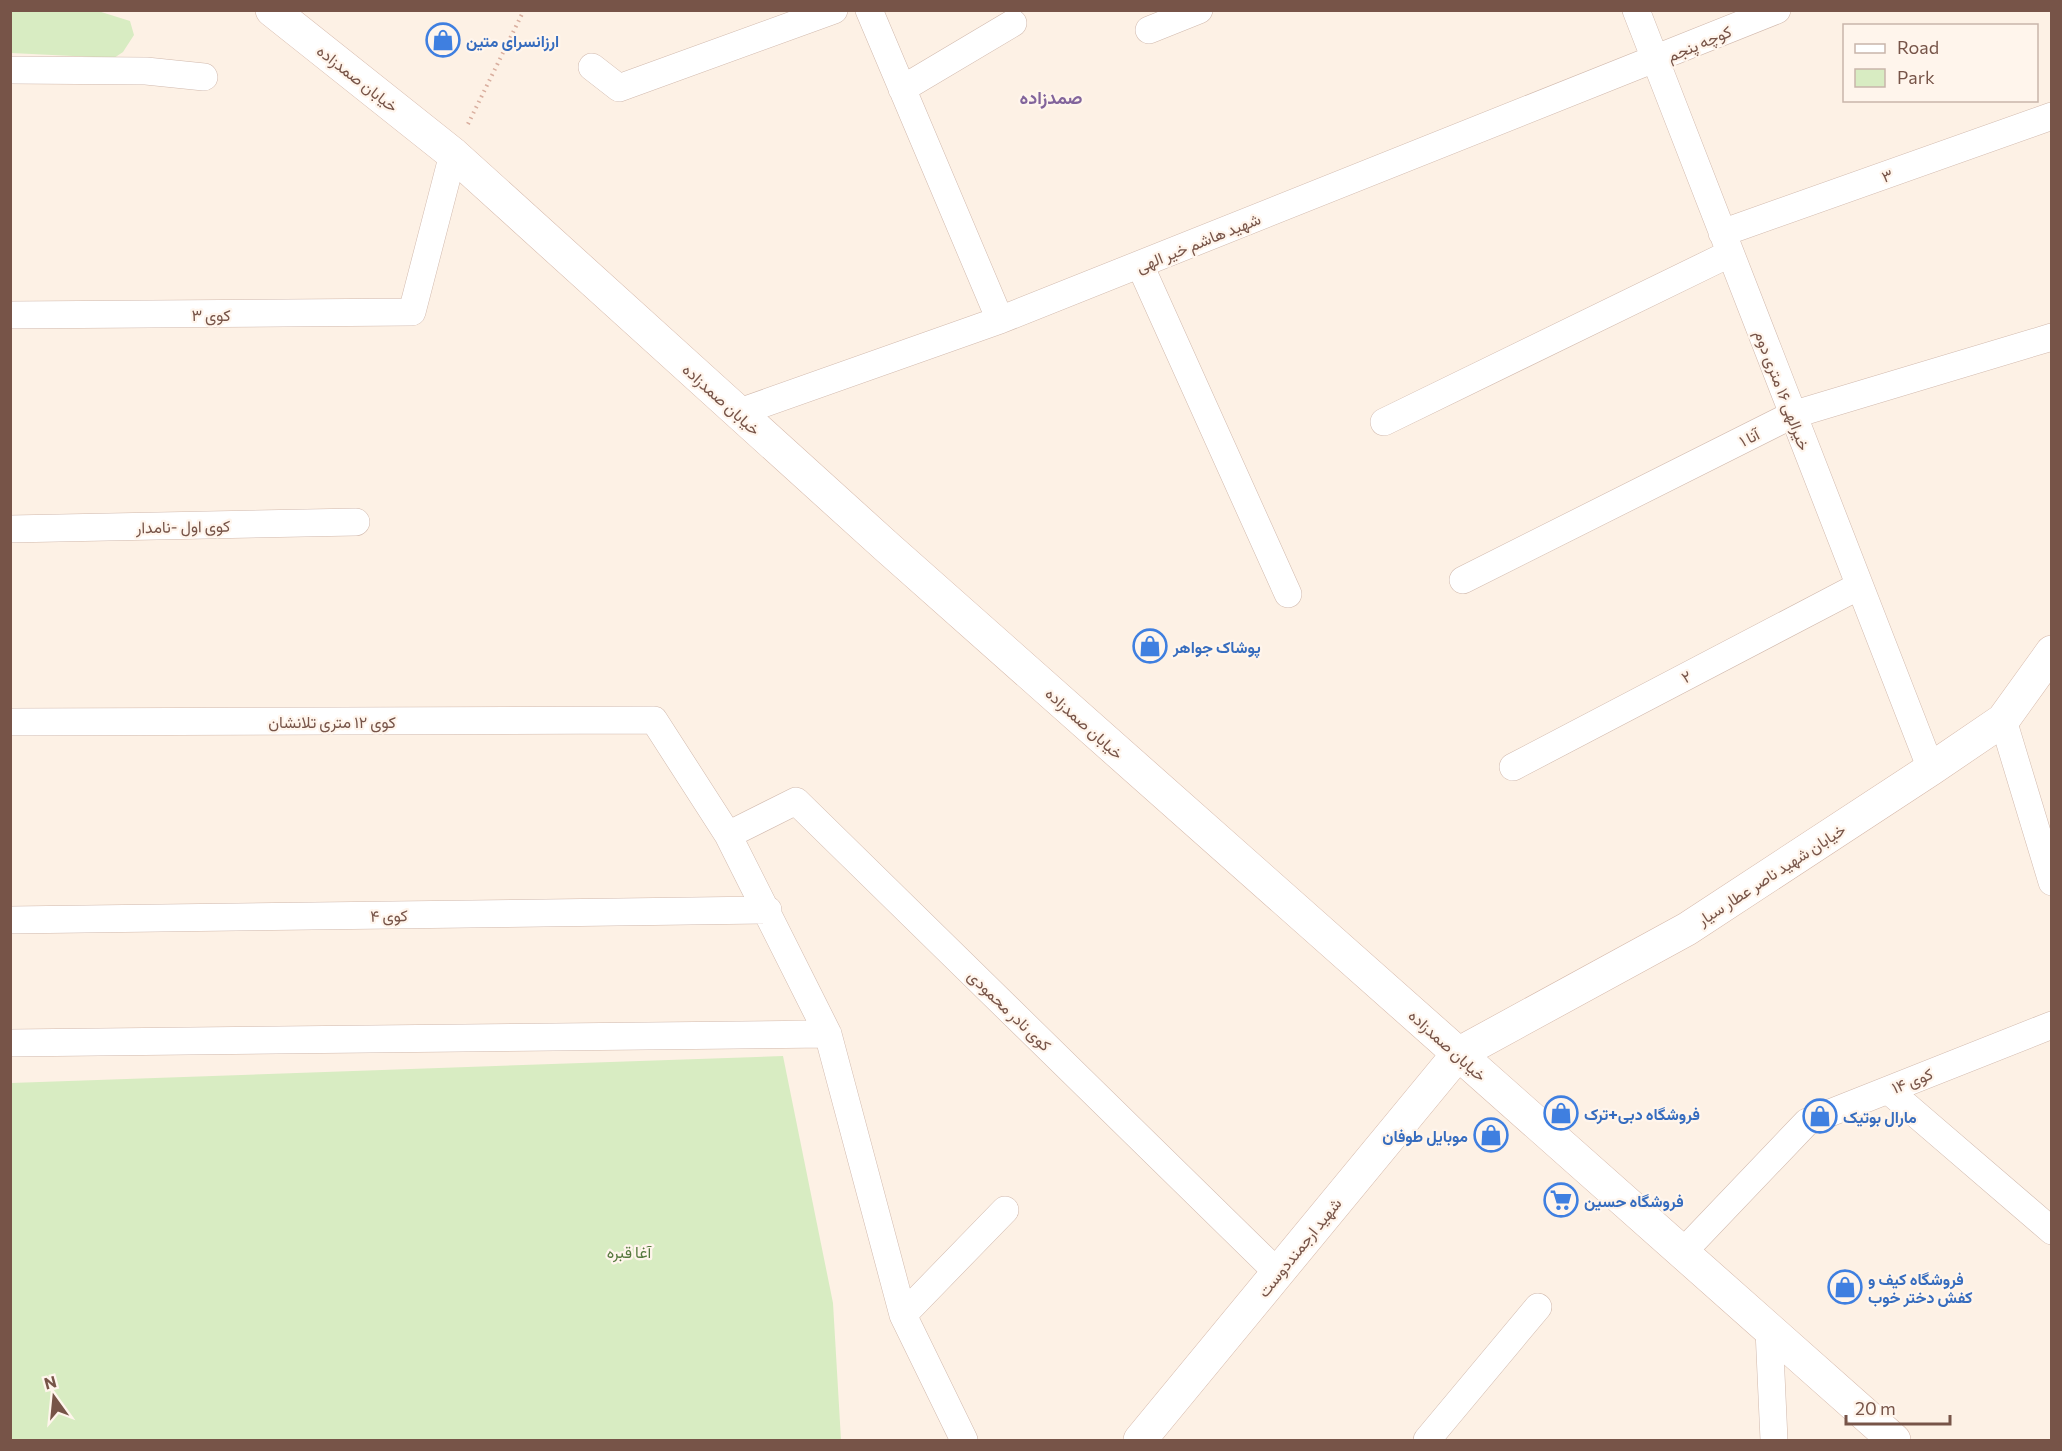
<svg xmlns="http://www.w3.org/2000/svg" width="2062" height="1451" font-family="Commissioner,Vazirmatn,sans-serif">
  <rect width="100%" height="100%" fill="#fdf1e5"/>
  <path fill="#d8ecc2" d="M11,11h87l32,10 4,14 -11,17 -9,6 -103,-5z
    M783,1056l50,247 8,137h-830v-357z"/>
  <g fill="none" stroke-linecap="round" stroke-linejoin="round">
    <defs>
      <path id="street" d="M869,10l131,310
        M1636,10l295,759
        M1149,30l50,-20
        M592,67l27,21 215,-78
        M10,70l136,1 58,6
        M902,89l111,-66
        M1722,233l330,-117
        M1140,265l148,329
        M10,315l402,-3 41,-158
        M737,413l263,-93 777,-310
        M1384,422l345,-168
        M10,529l346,-7
        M1463,580l329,-165 260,-78
        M2003,720l49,162
        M10,722l644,-2 74,115 100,199 75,281 61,125
        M1513,767l346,-181
        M728,835l68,-34 482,472
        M10,920l758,-10
        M10,1043l818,-9
        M1888,1090l164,141
        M1682,1253l125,-131 245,-97
        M903,1315l102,-105
        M1769,1330l5,110
        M1427,1440l111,-133"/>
      <path id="secondary" d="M272,10l181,144 434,393 1007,893
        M1140,1440l318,-386 229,-125 244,-160 72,-49 49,-68"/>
    </defs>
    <use href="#street" stroke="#d1b9ad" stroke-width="28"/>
    <use href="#secondary" stroke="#d5b8aa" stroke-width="34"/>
    <path stroke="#d9ae9e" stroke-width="4" stroke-dasharray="1.5 4.5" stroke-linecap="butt" d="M468,124l56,-114"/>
    <use href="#street" stroke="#fff" stroke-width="27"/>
    <use href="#secondary" stroke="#fff" stroke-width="33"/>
  </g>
  <defs>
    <symbol id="shop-ring" viewBox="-11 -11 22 22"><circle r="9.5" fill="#fff5ec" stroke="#3f7fe0" stroke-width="1.5"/><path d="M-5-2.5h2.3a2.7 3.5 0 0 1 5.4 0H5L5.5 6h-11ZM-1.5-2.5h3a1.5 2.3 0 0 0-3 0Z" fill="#3f7fe0"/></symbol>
    <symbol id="supermarket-ring" viewBox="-11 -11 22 22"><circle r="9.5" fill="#fff5ec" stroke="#3f7fe0" stroke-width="1.5"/><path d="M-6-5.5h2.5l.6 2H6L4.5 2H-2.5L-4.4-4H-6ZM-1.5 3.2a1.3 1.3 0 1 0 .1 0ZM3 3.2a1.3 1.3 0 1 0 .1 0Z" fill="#3f7fe0"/></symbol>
  </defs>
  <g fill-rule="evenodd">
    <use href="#shop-ring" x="424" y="21" width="38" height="38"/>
    <use href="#shop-ring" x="1131" y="627" width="38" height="38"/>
    <use href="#shop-ring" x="1542" y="1094" width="38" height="38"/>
    <use href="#shop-ring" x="1801" y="1097" width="38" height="38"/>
    <use href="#shop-ring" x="1472" y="1116" width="38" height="38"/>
    <use href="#supermarket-ring" x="1542" y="1181" width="38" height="38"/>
    <use href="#shop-ring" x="1826" y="1268" width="38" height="38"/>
  </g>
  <g text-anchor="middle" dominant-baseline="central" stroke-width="4.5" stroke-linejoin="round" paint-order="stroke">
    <g font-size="16" font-weight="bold" fill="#366cbe" stroke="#fff5ec" text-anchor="start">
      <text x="466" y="40">ارزانسرای متین</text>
      <text x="1173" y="646">پوشاک جواهر</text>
      <text x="1584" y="1113">فروشگاه دبی+ترک</text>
      <text x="1843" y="1116">مارال بوتیک</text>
      <text x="1468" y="1135" text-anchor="end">موبایل طوفان</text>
      <text x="1584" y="1200">فروشگاه حسین</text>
      <text x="1868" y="1278">فروشگاه کیف و<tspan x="1868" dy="18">کفش دختر خوب</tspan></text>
    </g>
    <g font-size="16" fill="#775448" stroke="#fff5ec">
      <text transform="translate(1699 43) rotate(-23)">کوچه پنجم</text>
      <text transform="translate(358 78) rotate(38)">خیابان صمدزاده</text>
      <text transform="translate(1887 175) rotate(-20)">۳</text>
      <text transform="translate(1198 242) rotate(-22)">شهید هاشم خیر الهی</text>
      <text x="211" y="314">کوی ۳</text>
      <text transform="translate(1783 390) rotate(69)">خیرالهی ۱۶ متری دوم</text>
      <text transform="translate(722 399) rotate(42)">خیابان صمدزاده</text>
      <text transform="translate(1749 437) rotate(-27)">آنا ۱</text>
      <text transform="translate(183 526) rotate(-1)">کوی اول -نامدار</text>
      <text transform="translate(1686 676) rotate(-28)">۲</text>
      <text x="332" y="721">کوی ۱۲ متری تلانشان</text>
      <text transform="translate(1085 723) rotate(42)">خیابان صمدزاده</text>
      <text transform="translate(1771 874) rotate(-33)">خیابان شهید ناصر عطار سیار</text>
      <text transform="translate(389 915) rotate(-1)">کوی ۴</text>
      <text transform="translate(1010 1010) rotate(44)">کوی نادر محمودی</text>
      <text transform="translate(1448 1045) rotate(42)">خیابان صمدزاده</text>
      <text transform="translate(1912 1080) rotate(-22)">کوی ۱۴</text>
      <text transform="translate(1299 1247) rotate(-51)">شهید ارجمنددوست</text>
    </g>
    <g font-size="16" fill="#55783d" stroke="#fff5ec">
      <text x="629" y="1251">آغا قبره</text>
    </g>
    <g font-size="18" font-weight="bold" fill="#82649b" stroke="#fff5ec">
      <text x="1051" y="97">صمدزاده</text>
    </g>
  </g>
  <rect width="2062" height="1451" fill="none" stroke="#775448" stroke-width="24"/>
  <rect x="1843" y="24" width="195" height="78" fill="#fff5ec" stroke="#c9b5aa" stroke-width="1.5"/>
  <rect x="1855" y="44" width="30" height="9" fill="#ffffff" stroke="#c9b5aa" stroke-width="1.5"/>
  <text x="1897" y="54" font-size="18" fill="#775448">Road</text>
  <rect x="1855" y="69" width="30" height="18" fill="#d8ecc2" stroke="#c9b5aa" stroke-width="1.5"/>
  <text x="1897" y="84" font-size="18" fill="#775448">Park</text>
  <g transform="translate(54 1397) rotate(345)" stroke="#fff5ec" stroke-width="4.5" paint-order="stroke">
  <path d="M0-4.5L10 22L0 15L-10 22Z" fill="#775448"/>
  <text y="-9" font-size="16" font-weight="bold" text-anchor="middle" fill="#775448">N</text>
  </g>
  <path d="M1846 1415v9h104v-9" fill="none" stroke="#775448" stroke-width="3"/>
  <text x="1855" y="1415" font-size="18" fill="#775448" stroke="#fff5ec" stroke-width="4.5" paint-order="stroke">20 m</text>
</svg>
